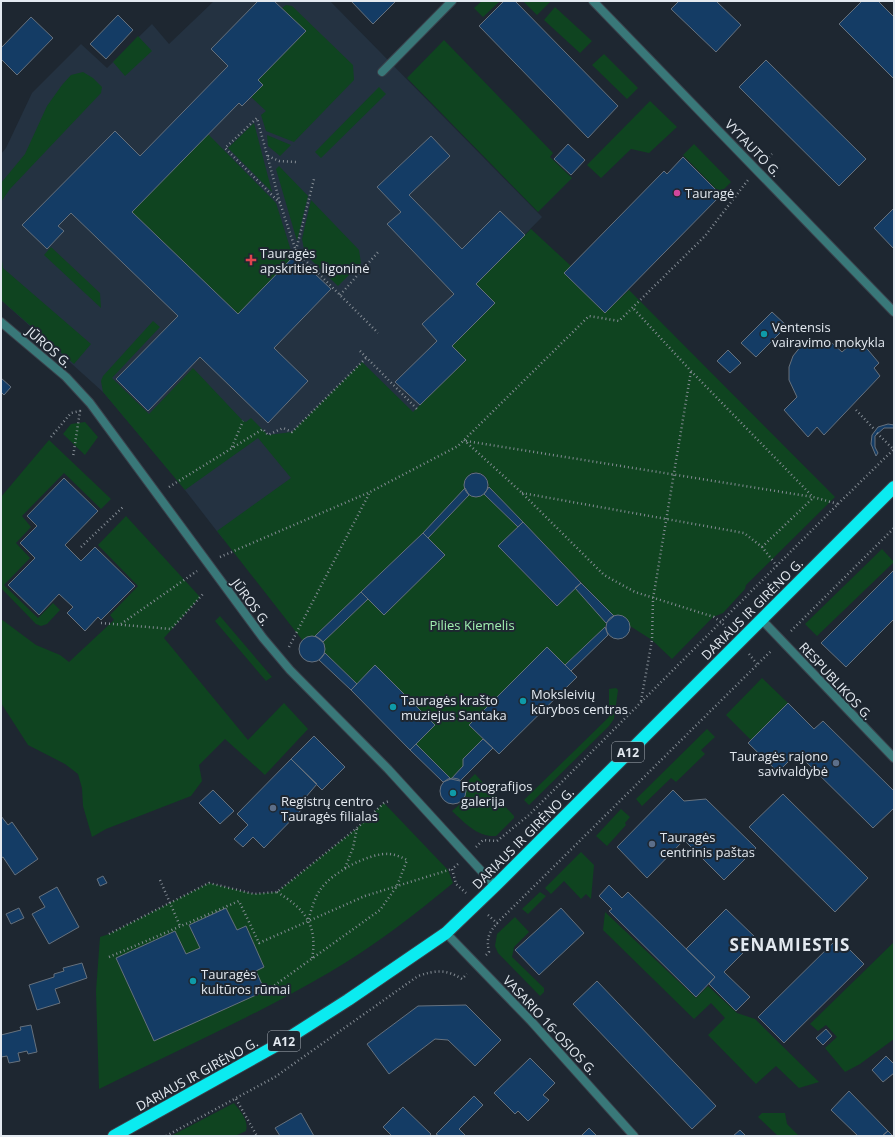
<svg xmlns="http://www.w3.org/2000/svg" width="895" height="1137" font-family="'Open Sans',sans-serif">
  <rect width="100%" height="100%" fill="#1e2731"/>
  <path fill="#243241" d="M214,1h116l212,216 -66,67 19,19 -43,43 14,14 -95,97 -148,82 -45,-58 -75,-89 -102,-92v-146l5,-6 26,-55 49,-49 26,24 45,-44 17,20z"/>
  <path fill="#0f4420" d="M482,1h18l-17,16 -9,-9z
    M523,1h28l-14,14z
    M286,5l6,1 61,59 1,15 -60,62 -28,-11 -5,-16 5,-4 -15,-14 12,-12 -5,-5 47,-49 -23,-23z
    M555,7l37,34 -12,12 -36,-33z
    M138,36l14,15 -27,25 -12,-14z
    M444,40l109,113 -3,4 22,21 -34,34 -131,-134z
    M604,54l34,34 -11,11 -35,-34z
    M83,72l10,6 9,9 -1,6 -91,96 -9,13v-19l24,-29 22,-48 15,-21 9,-10z
    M379,87l7,7 -65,64 -6,-6z
    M650,101l27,26 -28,26 -18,-4 -30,29 -14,-13z
    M254,123l18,69 -44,-44z
    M208,134l68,69 17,54 -55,57 -106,-102z
    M267,135l24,10 -11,11 -12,-10z
    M694,144l37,38 -11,11 -37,-38z
    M279,166l29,30 -11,45 -21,-72z
    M311,200l48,50 2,13 -23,23 -33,-32 -3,-15z
    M531,229l40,37 -7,7 41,40 24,-23 206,207 -89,88 -1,4 -22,24 -10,4 -41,42 -20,-19 -22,-14 -4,-8 -5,-3 -7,1 -125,-129c-1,-11 -7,-16 -18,-14l-6,7v8l-42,45 -108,103 -8,2 -4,3 -86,-110 74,-53 -33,-40 -73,52 -82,-98 -2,-11 2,-5 50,-55 7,6 -48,51 37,36 44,-46 50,53 3,1 5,-4 17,17 24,-3 70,-70 51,50 52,-52 -13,-14 43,-43 -19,-19z
    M51,247l49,46 1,15 -57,-53z
    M1,254l2,14 88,76 -17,20 -73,-64z
    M85,422l13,15 -13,18 -22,-21 8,-10z
    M49,440l62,59 -10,10 -37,-36 -42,43 9,11 -15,16 14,15 -26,27 34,33 15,-15 7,7 -13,14 -6,2 -5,-2 -35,-36v-91z
    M484,494l34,33 -20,19 58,60 19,-18 31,35 -1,4 -40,38 -18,-18 -78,78 14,14 -19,20 -1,7 -12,13 -35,-35 19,-19 -59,-59 -19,18 -32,-31 -2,-11 45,-43 16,16 44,-77 41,-43 8,2z
    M126,516l74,81 -36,41 84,102 36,-37 24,26 -43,46 -40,-36 -26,26 3,16 -11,15 -85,33 -14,8 -9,-31 -1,-18 -4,-14 -13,-10 -37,-19 -27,-42v-84l35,26 24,10 9,7 45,-42 -4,-5 28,-29 -40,-41z
    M882,549l12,13 -77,74 -12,-12z
    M220,616l52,61 -6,4 -51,-60z
    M762,678l26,25 -37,37 -25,-25z
    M616,688l2,2 -4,29 -5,7 -80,79 -5,-5 85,-83v-28z
    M707,729l8,8 -14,13 4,4 -29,28 -5,-4 -29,28 -6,-7z
    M475,774l39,42v2l-18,18c-19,1 -31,-13 -44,-25l13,-11 2,-18z
    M384,803l64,67 5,13c-39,32 -80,64 -123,89 -75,44 -154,79 -231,117l-3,-98 4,-54 9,-3 100,-51 45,11 23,-2 80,-64z
    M621,809l9,8 -5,6 1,2 -19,21 -11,-10z
    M581,852l13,13 -3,34 -5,-5 -5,5 -17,-18 -13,13 -6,-6z
    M540,892l6,4 -18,18 -6,-5z
    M605,912l91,86 12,-12 29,27 18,6 64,63 -20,6 -23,-22 -20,18 -48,-49 17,-17 -14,-15 -17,16 -91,-89z
    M515,917l14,15 -15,15 -2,10 32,31v4l-4,4 -42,-43 -3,-7 2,-12z
    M894,942v97l-34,25 -15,8 -20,-24 12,-11 -11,-12 -8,6 -8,-7z
    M234,1103c6,8 15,17 12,28l-11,5h-64z
    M762,1113h23l2,11 12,12h-21l-20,-19z"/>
  <path fill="#143c65" stroke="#66717d" d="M258,1h16l32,30 -48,49 5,5 -21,21 -3,-3 -107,109 106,102 57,-59 36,34 -57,59 34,33 -40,42 -68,-66 -52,54 -32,-32 62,-63 -107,-103 -13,13 6,5 -17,18 -25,-24 93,-94 25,25 88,-90 -17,-17z
    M351,1h45l-23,23z
    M504,1h11l103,105 -30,32 -109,-112z
    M679,1h37l25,24 -25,27 -45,-43z
    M862,1h16l16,16v62l-55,-55z
    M118,15l15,15 -27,29 -16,-15z
    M31,17l22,21 -36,37 -16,-16v-11z
    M766,60l100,99 -27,27 -100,-99z
    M431,136l19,20 -41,39 53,54 38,-38 25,24 -49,49 19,19 -43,43 14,14 -46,45 -25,-23 42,-41 -15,-17 32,-30 -67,-70 14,-12 -24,-25z
    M568,144l17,16 -14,15 -17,-16z
    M683,157l38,38 -116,118 -41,-40 100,-102 3,3z
    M894,208v41l-20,-21z
    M772,312l15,14 -31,31 -15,-14z
    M858,338l21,25 -5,5 6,8 -56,59 -7,-8 -9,10 -24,-27 13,-13 -8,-17v-13l4,-11 8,-10 14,-6 17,3 10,9z
    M728,350l13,13 -11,10 -13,-12z
    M1,378l10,9 -7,8 -3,-3z
    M888,424l6,1v3h-10l-9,8v11l3,6 -2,3 -5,-12 1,-9 6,-8z
    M464 485a12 12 0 1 1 24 0a12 12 0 1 1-24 0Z
    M64,478l34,33 -33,34 16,16 14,-14 40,39 -34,34 -3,-3 -13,14 -18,-18 6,-6 -14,-13 -20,21 -31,-30 27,-27 -15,-15 17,-17 -10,-10z
    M489,487l34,35 -5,5 -34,-33z
    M465,488l4,7 -41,43 -5,-5z
    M523,522l58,61 -24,23 -59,-60z
    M423,533l22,22 -61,60 -23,-23z
    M894,570v49l-48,48 -25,-24z
    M581,583l33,33 -8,7 -31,-35z
    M361,592l7,7 -45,43 -8,-6z
    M606 627a12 12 0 1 1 24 0a12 12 0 1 1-24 0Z
    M605,627l3,8 -37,36 -6,-6z
    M299 649a13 13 0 1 1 26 0a13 13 0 1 1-26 0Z
    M547,647l30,30 -78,77 -30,-29z
    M325,653l32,31 -6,6 -32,-30z
    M375,665l60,60 -25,25 -59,-60z
    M788,703l26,26 9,-8 71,70v17l-21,20 -76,-75 -19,19 -30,-29z
    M314,736l31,31 -23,23 -31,-31z
    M483,739l10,9 -33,33 -9,-2 12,-13v-7z
    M416,744l35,35 -8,3 -33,-32z
    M291,759l26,25 -12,14 4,4 -45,46 -11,-11 -10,10 -9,-8 14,-14 -11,-11z
    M440 791a13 13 0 1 1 26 0a13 13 0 1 1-26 0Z
    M213,790l21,21 -14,13 -21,-21z
    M673,790l11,11 22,-2 50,49 -32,32 -40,-40 -37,38 -30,-31z
    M783,794l85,84 -33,34 -86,-85z
    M1,816l7,9 4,-3 26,37 -23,16 -12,-18 -2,1z
    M103,876l4,7 -7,3 -3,-7z
    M609,885l13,13 6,-6 87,85 -19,20 -87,-86 3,-2 -13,-13z
    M57,887l22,40 -30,17 -17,-30 13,-7 -6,-10z
    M19,908l5,10 -13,6 -5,-10z
    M226,908l11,22 9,-4 18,41 -8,4 9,20 -111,50 -38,-83 59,-27 11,23 14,-6 -11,-23z
    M561,908l23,25 -45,42 -24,-25z
    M726,909l31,30 -33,33 26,25 -14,14 -27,-27 6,-7 -29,-28z
    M838,938l26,26 -80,79 -26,-26z
    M82,963l5,15 -32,11 5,14 -23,7 -8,-25 25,-8v-3l10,-3 -1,-3z
    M597,981l119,125 -24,23 -119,-125z
    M466,1005l35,35 -26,26 -27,-26 -13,-1 -46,35 -22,-30 51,-38z
    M31,1025l6,27 -9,2 -1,-3 -9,2 2,8 -11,2 -2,-7 -6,1v-22l20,-5 -1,-3z
    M826,1029l6,7 -9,9 -7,-7z
    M886,1056l7,7 1,-1v11l-11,9 -11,-12z
    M530,1058l25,25 -12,12 6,5 -21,21 -10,-10 -3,3 -21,-21z
    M849,1091l39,40 -6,5h-24l-27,-26z
    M474,1096l9,9 -24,24 7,7h-27l-3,-2z
    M403,1107l28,27 -2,2h-37l-9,-9z
    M301,1113l13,23h-34l-5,-8z
    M589,1128l8,8h-16z
    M740,1130l6,6h-13z
    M888,1131l5,5h-11z"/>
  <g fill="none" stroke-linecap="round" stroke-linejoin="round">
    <defs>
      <path id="street" d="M593,1l301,311
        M382,72l70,-71
        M1,322l65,55 24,26 173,235 27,32 98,99 107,117
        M761,619l133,139
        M446,933l85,88 103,115"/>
      <path id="highway" d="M114,1136l165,-92 69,-44 98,-67 49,-47 399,-399"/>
    </defs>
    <use href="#street" stroke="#3a424c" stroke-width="10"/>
    <use href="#highway" stroke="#3a424c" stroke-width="14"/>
    <path stroke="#848c94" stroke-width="2.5" stroke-dasharray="1 3" stroke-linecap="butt" d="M268,156l11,5 18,1
      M766,160l6,-6
      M280,203l-55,-55 32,-30 23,85 16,48 82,82
      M296,250l18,-71
      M340,295l39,-44
      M360,351l57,58
      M856,410l19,20
      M877,433l17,17
      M51,437l20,-24 9,-2 -7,46
      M464,440l57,52 83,83 31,17 79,25 7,5 8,9
      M466,441l347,56
      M232,447l11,-26
      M169,487l94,-58 5,6 15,-7 9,4 74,-74
      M522,493l222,40 18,14 15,19
      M838,504l56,-55
      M81,547l43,-41
      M762,547l51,-49
      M220,557l150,-65 88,-46 131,-130 30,5 86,-85 43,-56
      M101,623l70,6 32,-35
      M121,624l76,-53
      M791,631l103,-103
      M289,647l80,-153
      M749,654l8,10
      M641,701l11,-61 1,-41 38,-228
      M476,847l7,-7 14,1 32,-26 309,-311 -25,-7 -122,-126 -59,-64
      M458,864l-6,5 4,15 10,9
      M345,868l8,-20 4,-20
      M160,880l20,46
      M277,892c28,17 41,33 35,67
      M488,915l9,8 275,-273
      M109,934l100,-51 45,11 23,-2 80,-64 27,-25 5,-2
      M486,955l3,-3c-3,-14 0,-19 8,-29
      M109,957l130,-56 20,42 106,-47 87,-27
      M268,990l112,-80 17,-24 10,-26c-5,-3 -11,-5 -17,-6 -20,-2 -59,19 -70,36 -6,9 -9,21 -12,31
      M236,1099l21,37
      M166,1136l109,-59 143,-101c18,-6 28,-7 44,3l5,-5"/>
    <use href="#street" stroke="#397879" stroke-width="8"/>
    <use href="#highway" stroke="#0bebf0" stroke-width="12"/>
  </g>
  <circle fill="#d1479c" stroke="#1e2731" stroke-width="1.5" cx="677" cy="193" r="4"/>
  <path fill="#e0444e" stroke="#1e2731" stroke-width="1.5" d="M249 254h4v4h4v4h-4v4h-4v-4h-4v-4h4z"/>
  <g fill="#0f9aa8" stroke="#1e2731" stroke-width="1.5">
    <circle cx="764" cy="334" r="4"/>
    <circle cx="523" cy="701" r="4"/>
    <circle cx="393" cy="707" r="4"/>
    <circle cx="453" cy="793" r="4"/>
    <circle cx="193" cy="981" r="4"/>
  </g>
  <g fill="#5c6f8a" stroke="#1e2731" stroke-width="1.5">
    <circle cx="836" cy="763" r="4"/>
    <circle cx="273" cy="808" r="4"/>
    <circle cx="652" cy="844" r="4"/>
  </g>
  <g text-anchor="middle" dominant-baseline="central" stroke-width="4" stroke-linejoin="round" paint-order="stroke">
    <g fill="#1e2731" stroke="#a8afb7" stroke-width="1">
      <rect x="612" y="742" width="32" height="20" rx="3"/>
      <rect x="268" y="1031" width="32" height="20" rx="3"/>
    </g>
    <g font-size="12" font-weight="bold" fill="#e3e9f0">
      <text x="628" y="752">A12</text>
      <text x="284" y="1041">A12</text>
    </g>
    <g font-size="13" fill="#e3e9f0" stroke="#1e2731">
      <text transform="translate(753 148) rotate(46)">VYTAUTO G.</text>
      <text transform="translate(49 347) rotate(41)">JŪROS G.</text>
      <text transform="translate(251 602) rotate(54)">JŪROS G.</text>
      <text transform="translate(752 609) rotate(-45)">DARIAUS IR GIRĖNO G.</text>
      <text transform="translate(836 681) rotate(47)">RESPUBLIKOS G.</text>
      <text transform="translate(523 838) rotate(-45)">DARIAUS IR GIRĖNO G.</text>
      <text transform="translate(550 1025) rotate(47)">VASARIO 16-OSIOS G.</text>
      <text transform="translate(197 1074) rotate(-29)">DARIAUS IR GIRĖNO G.</text>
    </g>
    <g font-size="13" fill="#e3e9f0" stroke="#1e2731" text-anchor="start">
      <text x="685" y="193">Tauragė</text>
      <text x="260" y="253">Tauragės<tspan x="260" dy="15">apskrities ligoninė</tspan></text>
      <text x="772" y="327">Ventensis<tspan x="772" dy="15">vairavimo mokykla</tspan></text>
      <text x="531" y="694">Moksleivių<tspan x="531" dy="15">kūrybos centras</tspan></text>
      <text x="401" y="700">Tauragės krašto<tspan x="401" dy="15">muziejus Santaka</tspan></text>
      <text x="828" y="756" text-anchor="end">Tauragės rajono<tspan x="828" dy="15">savivaldybė</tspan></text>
      <text x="461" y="786">Fotografijos<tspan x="461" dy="15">galerija</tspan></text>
      <text x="281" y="801">Registrų centro<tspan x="281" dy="15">Tauragės filialas</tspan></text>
      <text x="660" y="837">Tauragės<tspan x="660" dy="15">centrinis paštas</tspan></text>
      <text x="201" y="974">Tauragės<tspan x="201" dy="15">kultūros rūmai</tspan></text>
    </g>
    <g font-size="13" fill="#a0eeb0" stroke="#1e2731">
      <text x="472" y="625">Pilies Kiemelis</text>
    </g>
    <g font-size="17" font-weight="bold" letter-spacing="1" fill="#e3e9f0" stroke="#1e2731">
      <text x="790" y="944">SENAMIESTIS</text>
    </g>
  </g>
  <rect width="895" height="1137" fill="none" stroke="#e3e9f0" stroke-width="4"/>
</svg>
